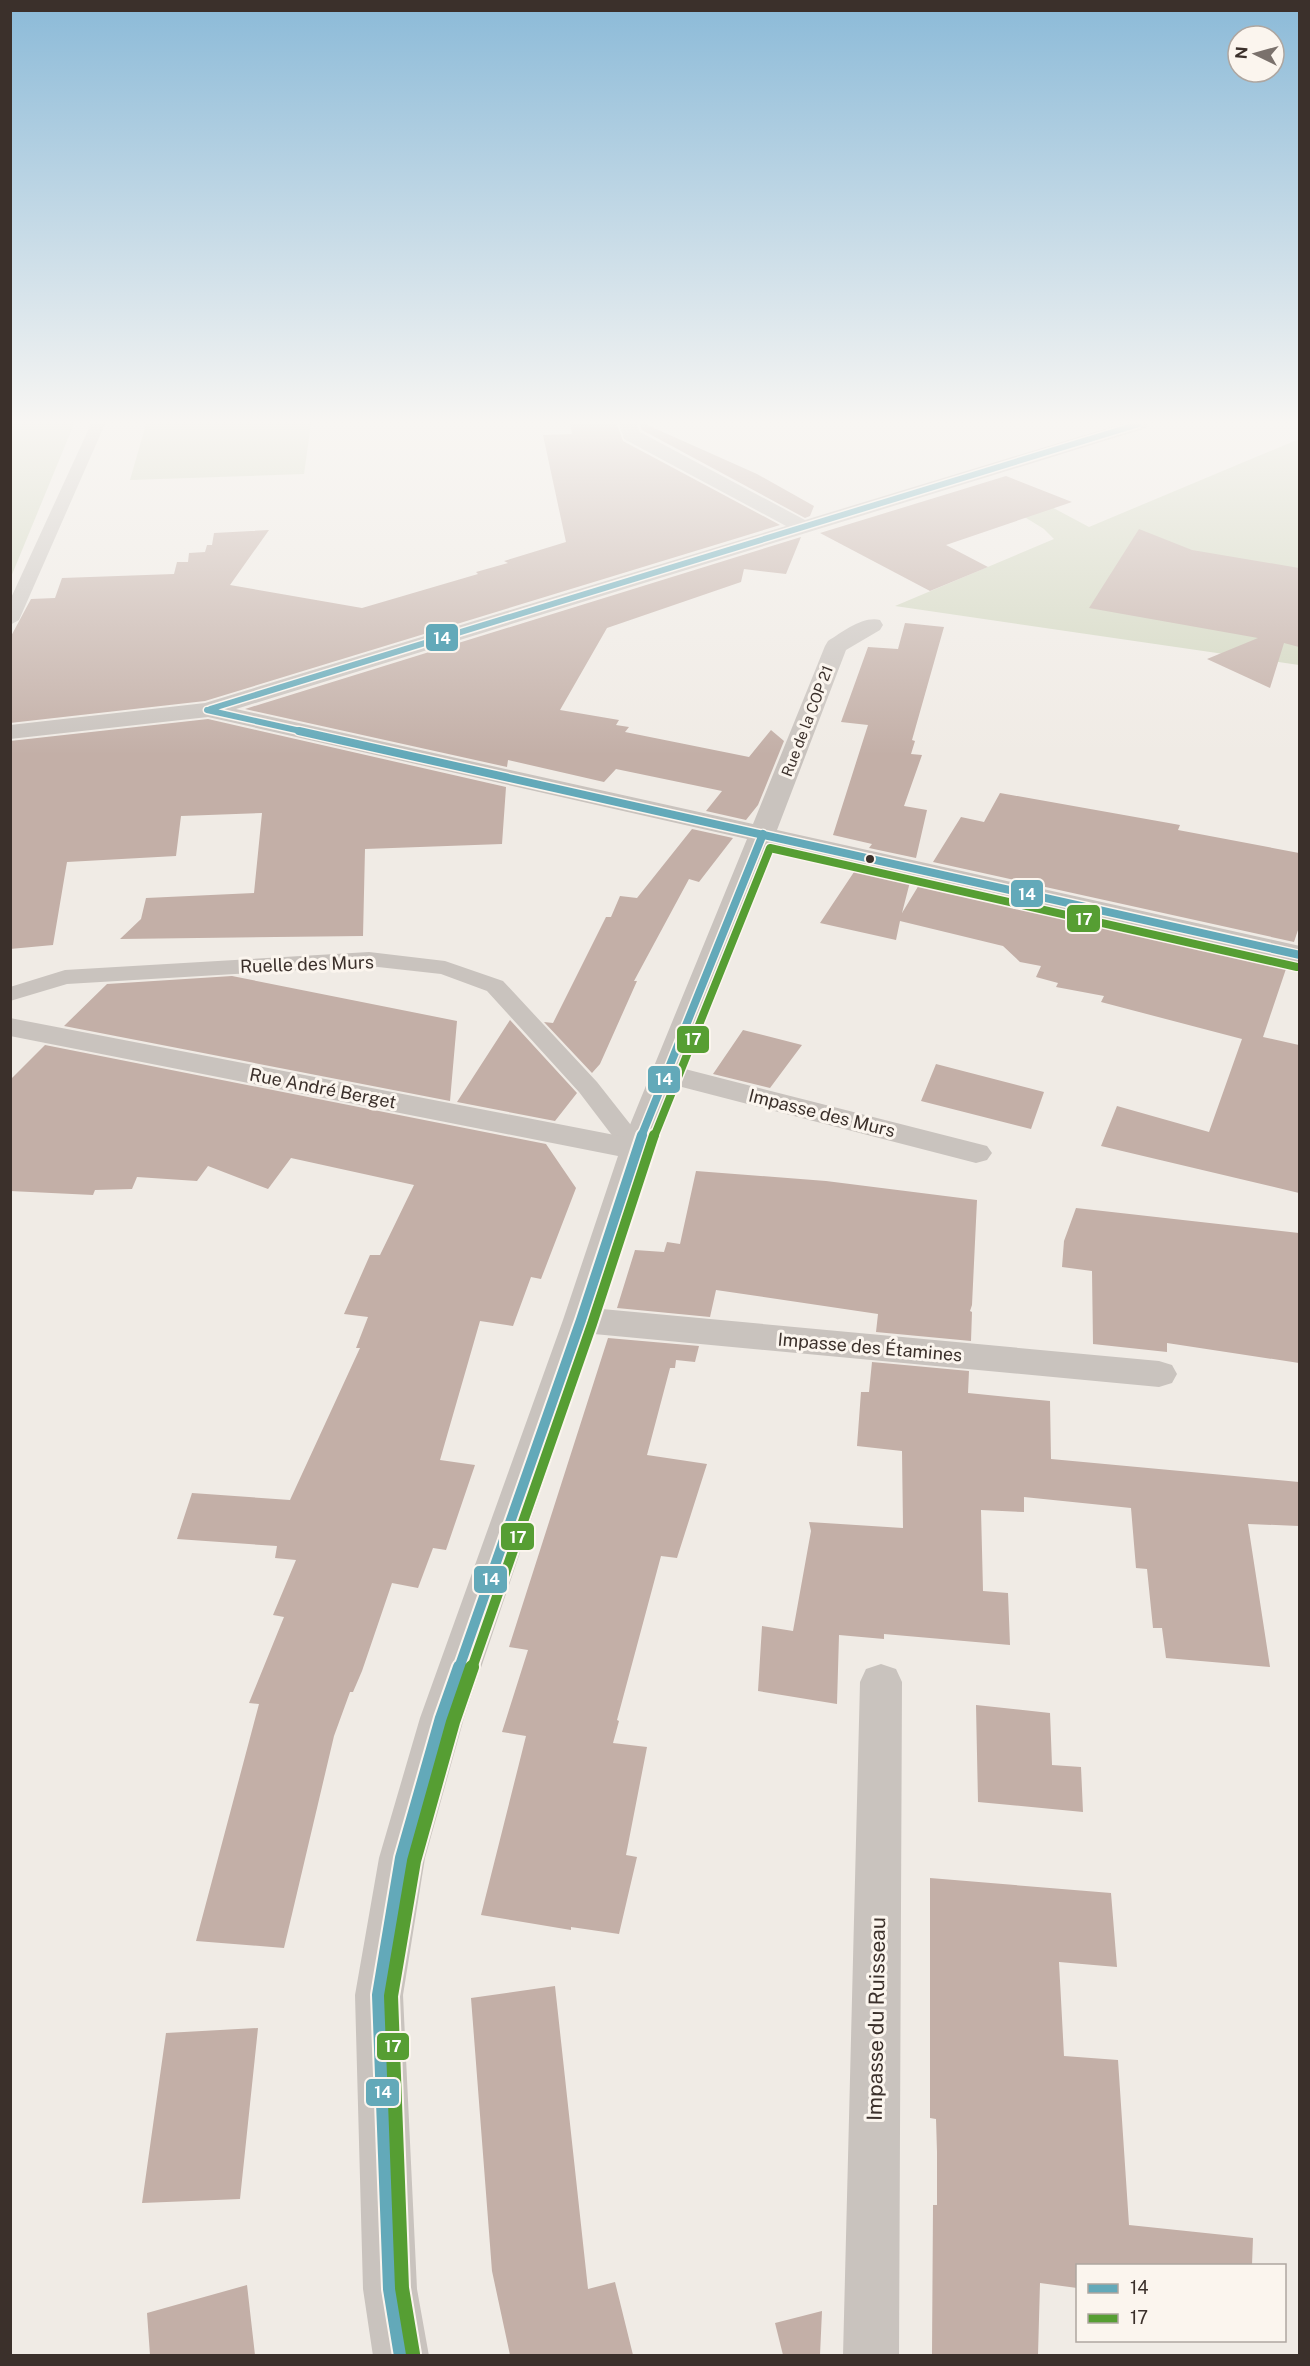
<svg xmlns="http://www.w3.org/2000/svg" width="1310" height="2366" font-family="'Public Sans',sans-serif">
  <rect width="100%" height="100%" fill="#f0ebe5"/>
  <path fill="#d1d6bf" d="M11,424h63l-63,153 -1,-153z
    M146,424h165l-7,50 -174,6z
    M1299,439v226l-404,-59 159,-67 -10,-10 -21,-13 -24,-37 90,48z"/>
  <path fill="#c3afa7" d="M570,424h47l6,17 157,84 -575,176 -195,22v-85l21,-39 24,-1 7,-20 112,-4 3,-12h11l1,-9 16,-1 2,-7h5l2,-12 55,-3 -39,55 132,23 116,-34 -2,-2 32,-9 -4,-2 62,-19 -23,-107 29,-1z
    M639,424h6l112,50 57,32 -4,10 -5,2 -163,-88z
    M1006,476l66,26 -126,43 42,22 -58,24 -110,-58z
    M1139,529l53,21 107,18v79l-15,-4 -14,45 -63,-29 51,-21 -169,-30z
    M801,537l-15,37 -42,-5 -3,13 -134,46 -47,82 59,10 -3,5 13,2 -4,5 124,25 22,-27 13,11 -26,64 -12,15 -40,-9 16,-20 -106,-22 -12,13 -96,-22 -1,7 -262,-58z
    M905,623l39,4 -32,113 3,1 -4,13 11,1 -18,51 23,4 -11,48 -47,-10 3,-4 -39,-9 35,-110 -27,-3 27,-75 30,2z
    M208,719l298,68 -4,57 -137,5 -2,87 -243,3 21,-20 5,-21 108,-5 8,-80 -81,3 -5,40 -109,6 -14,83 -43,4v-208z
    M1000,793l180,32 -2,5 121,23v74l-5,15 -361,-80 28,-45 23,5z
    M692,829l41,9 -34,44 -10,-3 -55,102h3l-37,83 -8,9 -48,-51 9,1 53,-106h5l9,-21 17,2z
    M858,866l53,12 -9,35 20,-33 366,83 -25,74 36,8v148l-198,-47 16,-40 92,26 33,-93 -141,-37 3,-6 -48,-9 2,-4 -22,-6 5,-11 -21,-4 -17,-16 -103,-25 -4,19 -76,-17z
    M232,976l225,45 -7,80 -386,-75 43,-42z
    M510,1020l67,73 -22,28 -98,-19z
    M743,1030l59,15 -32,43 -57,-14z
    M45,1045l501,99 30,44 -35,91 -10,-2 -18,49 -33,-5 -40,139 35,5 -29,85 -13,-2 -15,40 -26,-5 -30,88 -9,21h-3l-16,44 -50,212 -88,-7 63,-237 -10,-1 35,-86 -11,-2 23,-55 -21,-2 2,-12 -100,-7 15,-46 98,7 70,-152h-4l12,-31 -24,-3 26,-59h10l34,-70 -123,-27 -23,31 -60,-23 -11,15 -60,-4 -5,12 -37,1 -2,5 -83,-4v-111z
    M936,1064l108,28 -13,37 -110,-28z
    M696,1171l130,10 151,19 -5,105 -2,6 2,1 -1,29 -95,-9 2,-18 -162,-24 -6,27 -93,-9 18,-58 29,2 3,-10 13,2z
    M1076,1208l223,25v130l-132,-20v9l-74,-8 -1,-73 -30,-4 2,-26z
    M608,1338l91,8 -4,16 -19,-2 -1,8h-5l-23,87 60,9 -30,94 -16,-2 -44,164 2,1 -6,22 34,4 -21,108 11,2 -18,77 -48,-7v3l-90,-15 45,-179 -24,-4 26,-82 -19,-3z
    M872,1362l97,9 -1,22 82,8 1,58 248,23v44l-51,-2 22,143 -104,-9 -4,-30h-9l-6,-59 -11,-1 -5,-60 -107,-11v15l-43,-2 2,81 25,2 2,52 -126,-11v5l-45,-4 -2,69 -79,-13 4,-65 31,5 18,-100 -2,-9 94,6 -1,-77 -45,-5 4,-54h8z
    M976,1705l74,8 2,52 29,2 2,45 -105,-10z
    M930,1878l181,15 6,74 -58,-5 5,94 54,4 11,165 124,13 -1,27h-175v23l-37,-5 -2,72h-106l1,-150h4v-53l-1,-33 -6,-1z
    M555,1986l33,303 27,-7 18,73h-123l-18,-84 -21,-273z
    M258,2028l-18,171 -98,4 24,-170z
    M247,2285l8,70h-105l-3,-42z
    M822,2311l-2,44h-37l-8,-32z"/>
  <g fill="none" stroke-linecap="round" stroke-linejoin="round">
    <path fill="#c9c3be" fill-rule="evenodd" d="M91,424h14l-86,196 -9,5v-25z
      M369,952l76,9 58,20 94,101 48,61 4,6 -4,6 -9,2 -9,-2 -48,-63 -92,-101 -46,-17 -72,-8 -302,18 -57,17v-14l55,-17z"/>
    <path fill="#c9c3be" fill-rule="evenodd" d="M619,424h18l3,8 165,88 316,-96h27l-2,4 -910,281 517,115 72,-178 3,-5c15,-9 34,-25 52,-21l3,5 -3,5 -34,20 -69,180 523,116v17l-529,-119 -86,225 302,77 5,7 -5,7 -11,3 -298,-77 -26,63 -50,160 557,52 13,4 5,9 -5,9 -13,4 -565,-53 -130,384 -39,140 -22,137 14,294 12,67h-56l-10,-67 -8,-294 24,-137 41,-140 143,-398 55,-164 -608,-120v-18l615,119 122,-298 -539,-122 -198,22v-14l195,-22 581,-177 -162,-87z
      M881,1664l15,5 6,13 -3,674h-56l17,-674 6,-13z"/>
    <defs>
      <path id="bus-1-far3" d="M210,709l929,-285
        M207,710l98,22"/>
      <path id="bus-1-far2" d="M299,731l1001,224
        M641,1137l122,-303"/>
      <path id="bus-1-far1" d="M459,1668l122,-348 61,-185"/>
      <path id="bus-1" d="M401,2356l-11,-67 -11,-294 23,-137 40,-140 18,-51"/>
      <path id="bus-2-far2" d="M654,1137l116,-289 527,119"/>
      <path id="bus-2-far1" d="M472,1668l120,-344 62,-189"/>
      <path id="bus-2" d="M413,2354l-11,-66 -11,-292 23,-135 39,-139 19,-55"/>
    </defs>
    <use href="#bus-1-far3" stroke="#fbf5ee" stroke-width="9"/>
    <use href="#bus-1-far2" stroke="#fbf5ee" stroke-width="11"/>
    <use href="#bus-1-far1" stroke="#fbf5ee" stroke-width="14"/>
    <use href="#bus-1" stroke="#fbf5ee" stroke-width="18"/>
    <use href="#bus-2-far2" stroke="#fbf5ee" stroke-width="11"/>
    <use href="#bus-2-far1" stroke="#fbf5ee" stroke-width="14"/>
    <use href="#bus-2" stroke="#fbf5ee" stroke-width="18"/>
    <use href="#bus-1-far3" stroke="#63a9b9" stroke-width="6"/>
    <use href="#bus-1-far2" stroke="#63a9b9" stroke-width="8"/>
    <use href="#bus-1-far1" stroke="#63a9b9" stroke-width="10"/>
    <use href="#bus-1" stroke="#63a9b9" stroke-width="14"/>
    <use href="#bus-2-far2" stroke="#569e33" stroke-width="8"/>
    <use href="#bus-2-far1" stroke="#569e33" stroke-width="10"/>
    <use href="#bus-2" stroke="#569e33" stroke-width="14"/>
  </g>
  <linearGradient id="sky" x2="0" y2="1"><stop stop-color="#8bbad8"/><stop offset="0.56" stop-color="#f8f6f3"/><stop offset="1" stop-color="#f8f6f3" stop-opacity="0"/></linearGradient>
  <rect width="1310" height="755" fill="url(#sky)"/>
  <circle fill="#3b302b" stroke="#fbf5ee" stroke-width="2" cx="870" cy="859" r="5"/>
  <g text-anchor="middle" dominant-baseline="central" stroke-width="6" stroke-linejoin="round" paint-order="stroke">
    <g font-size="15" fill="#3b302b" stroke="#fbf5ee">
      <text transform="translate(807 721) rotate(-69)">Rue de la COP 21</text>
    </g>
    <g font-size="18" fill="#3b302b" stroke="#fbf5ee">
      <text transform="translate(307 964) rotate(-2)">Ruelle des Murs</text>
      <text transform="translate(323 1088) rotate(11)">Rue André Berget</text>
      <text transform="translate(822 1113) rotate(14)">Impasse des Murs</text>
      <text transform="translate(870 1347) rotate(5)">Impasse des Étamines</text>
    </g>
    <g font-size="21" fill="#3b302b" stroke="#fbf5ee">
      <text transform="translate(876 2019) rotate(-89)">Impasse du Ruisseau</text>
    </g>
  </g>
  <g stroke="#fbf5ee" stroke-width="2">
    <rect x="425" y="623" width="34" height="29" rx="6" fill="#63a9b9"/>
    <rect x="1010" y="879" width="34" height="29" rx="6" fill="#63a9b9"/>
    <rect x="1066" y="904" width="35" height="29" rx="6" fill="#569e33"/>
    <rect x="676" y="1025" width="34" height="29" rx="6" fill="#569e33"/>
    <rect x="647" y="1065" width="34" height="29" rx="6" fill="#63a9b9"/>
    <rect x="500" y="1522" width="35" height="29" rx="6" fill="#569e33"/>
    <rect x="473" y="1565" width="35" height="29" rx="6" fill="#63a9b9"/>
    <rect x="376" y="2032" width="34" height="29" rx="6" fill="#569e33"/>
    <rect x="365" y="2078" width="35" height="29" rx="6" fill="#63a9b9"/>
  </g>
  <g font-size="16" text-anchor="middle" font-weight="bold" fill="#fff">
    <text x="442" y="644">14</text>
    <text x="1027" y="900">14</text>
    <text x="1084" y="925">17</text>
    <text x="693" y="1045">17</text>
    <text x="664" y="1085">14</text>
    <text x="518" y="1543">17</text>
    <text x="491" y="1585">14</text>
    <text x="393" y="2052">17</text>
    <text x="383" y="2098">14</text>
  </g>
  <rect width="1310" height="2366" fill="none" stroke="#3b302b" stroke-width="24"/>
  <rect x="1076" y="2264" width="210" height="78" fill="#fbf5ee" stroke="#aea6a0" stroke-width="1.5"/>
  <rect x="1088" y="2284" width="30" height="9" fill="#63a9b9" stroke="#aea6a0" stroke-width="1.5"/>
  <text x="1130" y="2294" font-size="18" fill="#3b302b">14</text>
  <rect x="1088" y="2314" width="30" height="9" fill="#569e33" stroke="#aea6a0" stroke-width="1.5"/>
  <text x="1130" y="2324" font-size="18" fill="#3b302b">17</text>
  <g transform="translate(1256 54) rotate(275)"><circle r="28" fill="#fbf5ee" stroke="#aea6a0" stroke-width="1.5"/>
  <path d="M0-4.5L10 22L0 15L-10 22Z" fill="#7a716c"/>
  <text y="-9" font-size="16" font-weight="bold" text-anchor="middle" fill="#3b302b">N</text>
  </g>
</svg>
